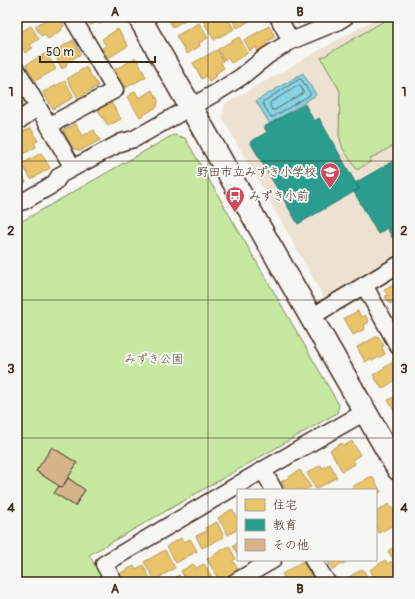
<svg xmlns="http://www.w3.org/2000/svg" width="415" height="599" font-family="Pangolin,'Klee One',sans-serif">
  <rect width="100%" height="100%" fill="#f6f6f2"/>
  <filter id="ink" filterUnits="userSpaceOnUse"><feTurbulence type="fractalNoise" baseFrequency=".025" numOctaves="2"/><feDisplacementMap in="SourceGraphic" scale="8" xChannelSelector="R" yChannelSelector="G"/><feConvolveMatrix kernelMatrix="1 2 1 2 8 2 1 2 1" color-interpolation-filters="sRGB"/></filter>
  <g filter="url(#ink)">
    <path fill="#ede2d2" d="M378,17h20v243l-72,41 -104,-184 3,-13z"/>
    <path fill="#c6e8a1" stroke="#808960" d="M391,17h7v126l-28,16v3l-13,8 -14,-21 -4,-14 1,-44 -19,-33z
      M173,135l12,3 154,267 -2,8 -248,142 16,27h-82l-6,-10v-348z"/>
    <path fill="#86d4e4" stroke="#689095" d="M303,73l13,22 -46,29 -14,-23z"/>
    <path fill="#e9c46a" stroke="#b59653" d="M51,17h8l5,9 -3,2 1,2 -14,9 -3,-5 -4,2 -6,-10z
      M86,17h24l1,1 -12,6 -1,-3 -7,4z
      M167,17h23l-17,10z
      M206,17h21l7,12 -20,11 -12,-21z
      M230,17h27l-20,11z
      M287,17h22l-11,7 -2,-3 -6,3z
      M199,23l9,15 -9,5 1,3 -13,8 -11,-18z
      M31,26l8,13 -9,6 3,3 -8,5 -4,-8 -4,3v-14z
      M269,26l6,11 -9,5 2,4 -10,6 -2,-5 -6,4 -6,-11z
      M118,29l10,17 -20,12 -6,-10 4,-2 -4,-7z
      M239,37l9,16 -17,10 -3,-5 -4,2 -6,-11z
      M73,40l8,14 -15,9 1,3 -5,3 -9,-17z
      M217,50l6,11 -2,2 3,5 -9,6 2,2 -8,5 -3,-5 -4,3 -9,-16z
      M46,53l10,16 -21,12 -9,-16 13,-8 1,3 3,-2 -2,-2z
      M136,58l10,19 -21,11 -3,-5 -2,2 -8,-14z
      M86,67l12,19 -20,12 -11,-19z
      M65,81l9,16 -21,12 -10,-17z
      M152,90l6,10 -1,7 -17,10 -13,-20 8,-6 4,7z
      M21,92l5,9 -5,2 3,5 -7,4v-19l1,1z
      M111,102l10,17 -13,7 -10,-16z
      M76,124l6,12 12,-6 6,10 -20,11 -7,-3 -10,-18z
      M31,128l7,13 -4,2 2,4 -19,10v-22z
      M41,153l9,15 -19,11 -9,-15z
      M17,166l9,16 -6,3 -1,-2 -2,2z
      M394,284l2,4 2,-1v13l-8,4 -5,-8 3,-1 -4,-5z
      M358,311l3,6 4,-2 4,7 -5,3 1,4 -12,6 -9,-17z
      M378,336l6,10 -2,1 3,7 -13,7 -1,-2 -6,3 -8,-15z
      M393,362l5,7 -1,4 1,5 -16,11 -9,-14z
      M398,395v17l-2,2 -8,-14z
      M352,441l8,14 -7,4 2,5 -13,7 -12,-21 12,-7 2,3z
      M330,464l7,13 -21,12 -9,-16 14,-8 1,3z
      M300,470l11,17 -6,3h-19l-5,-8z
      M372,476l9,16 -5,2v-4h-22l-2,-3z
      M389,504l9,13 -3,2 2,4 -18,10 -3,-5v-16z
      M232,509l6,9v11l-10,6 -10,-17z
      M217,522l7,15 -22,11 -6,-12 11,-5 -2,-3z
      M181,538l3,4 6,-3 7,12 -21,12 -9,-17z
      M398,541v26l-10,-16 7,-5 -2,-3z
      M238,543v12l-5,-9z
      M229,546l7,13 -3,2 6,10 -19,11 -13,-23z
      M165,550l10,18 -20,12 -11,-18z
      M327,560h22l-16,10z
      M385,560l3,4 3,-3 7,11v10l-3,-3 -5,3h-13l-7,-12z
      M303,561l8,14 -9,5 2,2h-17l-5,-8z
      M193,564l3,4 8,-4 11,18h-28l-6,-11z
      M143,565l9,17h-28l-5,-8 15,-8 2,3z
      M363,569l7,13h-30z
      M179,575l4,7h-16z"/>
    <path fill="#2a9d8f" stroke="#2f7a6d" d="M305,104l9,17 5,-3 40,71 -61,35 -48,-82 17,-10 -3,-5z
      M398,158v90l-11,-20 -9,6 -24,-42 5,-3 -4,-6z"/>
    <g fill="none" stroke-linecap="round" stroke-linejoin="round">
      <path stroke="#596e6d" stroke-width="1" d="M300,79l2,1 8,13v2l-37,22h-2l-8,-13v-2z
        M298,86l3,1 2,4v2l-28,17h-3l-2,-4v-3z"/>
    </g>
    <path fill="#d7b489" stroke="#3b2a1e" d="M52,447l25,16 -15,25 -26,-17z
      M68,478l17,12 -10,16 -21,-13 5,-7 3,2z"/>
    <g fill="none" stroke-linecap="round" stroke-linejoin="round">
      <defs>
        <path id="street" d="M278,17l13,24
          M17,70l56,98
          M17,122l21,-15
          M50,125l65,-35 -43,-73
          M17,203l7,-2 30,-17 6,-9 13,-7 49,-26 12,-3 85,-48 22,-14 26,-21 24,-15 46,-19 8,-5
          M364,285l34,61
          M311,317l87,-52
          M263,470l11,20
          M313,560l14,22
          M114,582l-10,-18 159,-94 102,-58
          M235,582l38,-22"/>
        <path id="secondary" d="M139,17l259,452"/>
      </defs>
      <use href="#street" stroke="#3b2a1e" stroke-width="19"/>
      <use href="#secondary" stroke="#3b2a1e" stroke-width="25"/>
      <use href="#street" stroke="#f6f6f2" stroke-width="16"/>
      <use href="#secondary" stroke="#f6f6f2" stroke-width="22"/>
    </g>
  </g>
  <path fill="none" stroke="#3b2a1e" stroke-width="1" stroke-opacity="0.55" d="M208,17v565M17,161h381M17,300h381M17,438h381"/>
  <defs>
    <symbol id="school-pin" viewBox="-11 -11 22 30"><path d="M0 17L-7.5 6A9.5 9.5 0 1 1 7.5 6Z" fill="#d1495b" stroke="#f6f6f2"/><path d="M0-5L7-2L0 1L-7-2ZM-4 1L0 2.5L4 1V4Q0 6-4 4Z" fill="#fff"/></symbol>
    <symbol id="bus-pin" viewBox="-11 -11 22 30"><path d="M0 17L-7.5 6A9.5 9.5 0 1 1 7.5 6Z" fill="#d1495b" stroke="#f6f6f2"/><path d="M-5-6H5V4H4V6H2V4H-2V6H-4V4H-5ZM-3.5-4V0h7V-4ZM-3.5 1.2v1.5H-2V1.2ZM2 1.2v1.5H3.5V1.2Z" fill="#fff"/></symbol>
  </defs>
  <g fill-rule="evenodd">
    <use href="#school-pin" x="319" y="161" width="22" height="30"/>
    <use href="#bus-pin" x="224" y="185" width="22" height="30"/>
  </g>
  <g text-anchor="middle" dominant-baseline="central" stroke-width="4" stroke-linejoin="round" paint-order="stroke">
    <g font-size="12" fill="#3b2a1e" stroke="#f6f6f2" text-anchor="end">
      <text x="316" y="172">野田市立みずき小学校</text>
      <text x="249" y="196" text-anchor="start">みずき小前</text>
    </g>
    <g font-size="12" fill="#575038" stroke="#f6f6f2">
      <text x="154" y="359">みずき公園</text>
    </g>
  </g>
  <rect width="415" height="599" fill="none" stroke="#f6f6f2" stroke-width="44"/>
  <rect x="237" y="489" width="140" height="72" fill="#f6f6f2" stroke="#aba49d"/>
  <rect x="245" y="499" width="20" height="12" fill="#e9c46a" stroke="#aba49d"/>
  <text x="273" y="509" font-size="12" fill="#3b2a1e">住宅</text>
  <rect x="245" y="519" width="20" height="12" fill="#2a9d8f" stroke="#aba49d"/>
  <text x="273" y="529" font-size="12" fill="#3b2a1e">教育</text>
  <rect x="245" y="539" width="20" height="12" fill="#d7b489" stroke="#aba49d"/>
  <text x="273" y="549" font-size="12" fill="#3b2a1e">その他</text>
  <path d="M40 56v6h115v-6" fill="none" stroke="#3b2a1e" stroke-width="2"/>
  <text x="46" y="56" font-size="12" fill="#3b2a1e" stroke="#f6f6f2" stroke-width="3" paint-order="stroke">50 m</text>
  <rect x="22" y="22" width="371" height="555" fill="none" stroke="#3b2a1e" stroke-width="1.5"/>
  <g font-size="13" text-anchor="middle" font-weight="bold" fill="#3b2a1e">
    <text x="115" y="16">A</text>
    <text x="300" y="16">B</text>
    <text x="11" y="96">1</text>
    <text x="404" y="96">1</text>
    <text x="11" y="235">2</text>
    <text x="404" y="235">2</text>
    <text x="11" y="373">3</text>
    <text x="404" y="373">3</text>
    <text x="11" y="512">4</text>
    <text x="404" y="512">4</text>
    <text x="115" y="593">A</text>
    <text x="300" y="593">B</text>
  </g>
</svg>
